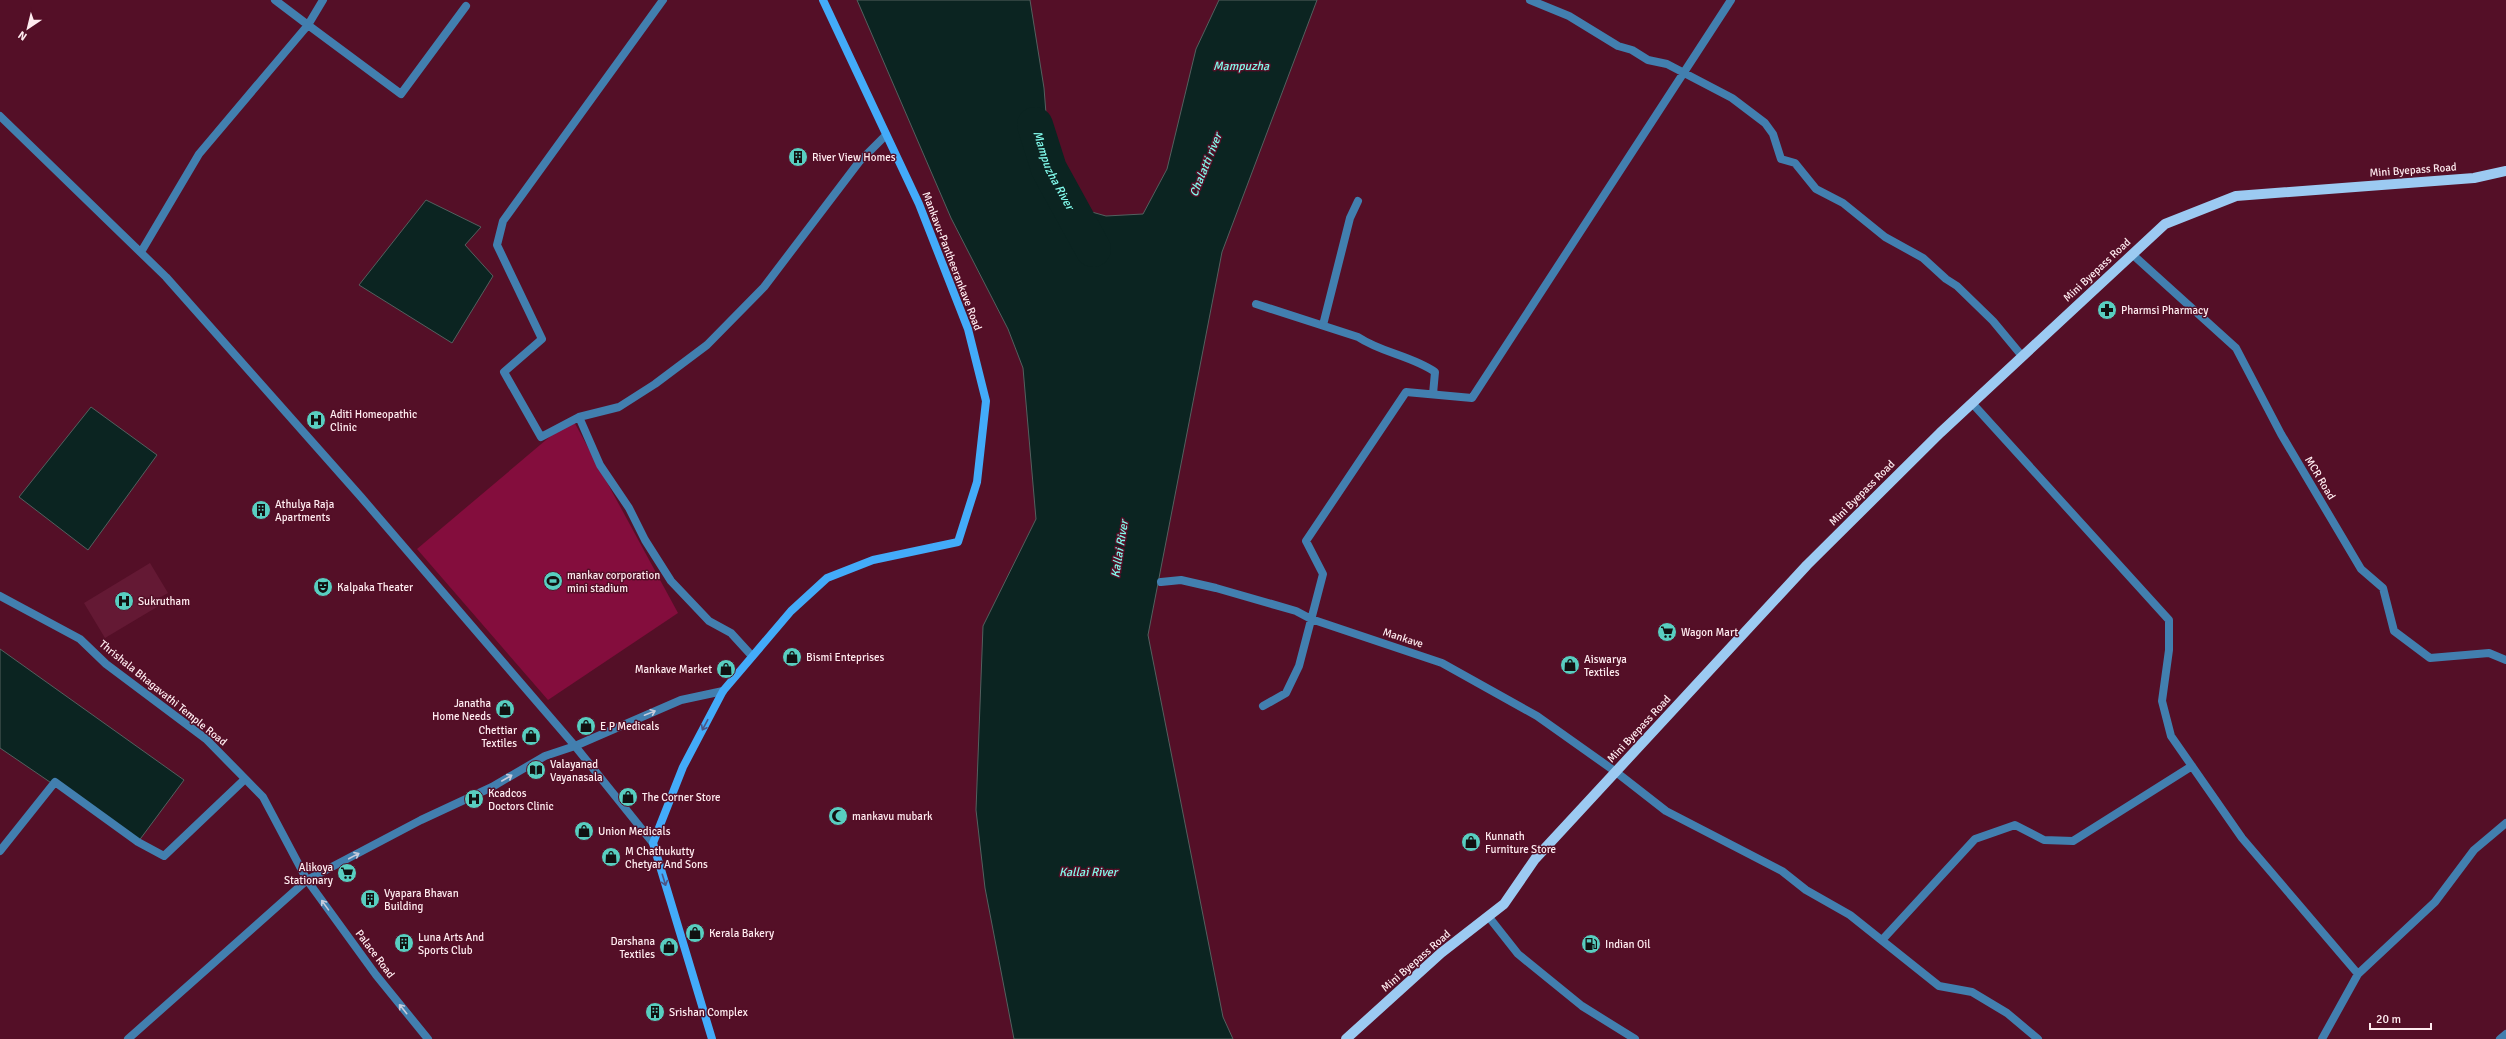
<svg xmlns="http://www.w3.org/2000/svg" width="2506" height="1039" font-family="Signika,sans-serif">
  <rect width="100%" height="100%" fill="#540f27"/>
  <path fill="#641934" d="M150,563l18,30 -9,5 3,6 -57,34 -21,-35z"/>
  <path fill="#840d3d" d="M572,418l106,195 -130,87 -131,-151z"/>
  <path fill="#0b2421" stroke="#54605f" d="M857,0h173l14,88 7,89 9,26 46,13 37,-2 24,-45 29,-120 23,-49h98l-95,252 -74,383 75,382 10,22h-219l-29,-151 -9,-78 7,-184 53,-107 -13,-151 -15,-39 -57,-111z
    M426,200l55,27 -16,18 28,31 -41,67 -93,-58z
    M91,407l66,48 -69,95 -69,-53z
    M0,649l184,131 -46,62 -138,-94z"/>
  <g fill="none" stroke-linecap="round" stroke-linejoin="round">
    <path stroke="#0b2421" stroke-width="36" id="s1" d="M1035,125l14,44 44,80"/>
    <path stroke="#427faf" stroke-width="8" d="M323,0l-15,25 93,69 65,-88
      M1530,0l39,16 49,30 14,4 16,10 19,4 65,34 33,25 8,11 8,25 14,4 21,26 27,14 42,34 38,21 23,21 11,7 36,35 29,35
      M0,116l166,161 195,220 214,249 78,97
      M141,252l58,-98 109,-129 -33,-25
      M2132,254l104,94 45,86 80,135 22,19 11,43 36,27 59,-5 17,7
      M1256,304l102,33c24,16 54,19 77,35l-2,22
      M1323,325l27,-107 8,-17
      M1972,403l197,217v30l-7,51 9,35 71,102 116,136
      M579,417l-38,20 -37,-65 38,-33 -45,-94 6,-24 160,-221
      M1161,582l20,-2 35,8 80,23 15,8 131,44 95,53 79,56 50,39 116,60 24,19 44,25 89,71 33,6 35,21 31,26
      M0,596l80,43 26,25 100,75 57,58 44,83 69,95 52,64
      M752,656l-21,-23 -22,-12 -38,-40 -26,-41 -16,-32 -29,-43 -21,-48 40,-10 36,-23 52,-39 57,-58 95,-125 27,-27
      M1263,706l23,-13 13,-27 24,-92 -17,-33 100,-149 66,6 259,-398
      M0,851l55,-69 83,60 26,14 81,-77
      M1488,916l30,38 64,52 53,33
      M1883,939l92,-100 40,-14 29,15 29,1 119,-75
      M128,1039l179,-159
      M2322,1039l36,-65 77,-72 39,-52 32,-27
      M2500,1039l6,-5"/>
    <path stroke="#427faf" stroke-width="8" d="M307,880l114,-60 71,-33 53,-31 30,-10 106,-46 42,-9"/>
    <path stroke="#43abf9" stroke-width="8" d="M712,1039l-59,-196 30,-76 40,-76 68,-80 36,-33 46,-18 85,-18 19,-60 9,-81 -18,-72 -49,-125 -96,-204"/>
    <path stroke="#9ccaf2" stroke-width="10" d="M1346,1039l95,-86 63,-49 31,-45 272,-294 133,-132 225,-209 71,-28 238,-18 32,-7"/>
  </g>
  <defs><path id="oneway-shaft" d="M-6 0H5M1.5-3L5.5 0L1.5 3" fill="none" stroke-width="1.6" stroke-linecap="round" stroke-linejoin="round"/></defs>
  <g stroke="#c6cbdc">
    <use href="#oneway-shaft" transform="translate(650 713) rotate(-22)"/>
    <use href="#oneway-shaft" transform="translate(507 778) rotate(-30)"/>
    <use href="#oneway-shaft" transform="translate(354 856) rotate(-28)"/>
    <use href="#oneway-shaft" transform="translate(325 905) rotate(-126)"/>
    <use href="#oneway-shaft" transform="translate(403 1009) rotate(-129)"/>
  </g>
  <g stroke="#4c5586">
    <use href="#oneway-shaft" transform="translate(705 725) rotate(118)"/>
    <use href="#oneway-shaft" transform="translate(664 880) rotate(73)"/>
  </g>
  <defs>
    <symbol id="building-disc" viewBox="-11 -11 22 22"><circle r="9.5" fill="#58cec0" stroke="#540f27"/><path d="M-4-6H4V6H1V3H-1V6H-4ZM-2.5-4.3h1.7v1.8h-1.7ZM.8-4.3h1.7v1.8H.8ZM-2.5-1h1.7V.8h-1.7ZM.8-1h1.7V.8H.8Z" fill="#111"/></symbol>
    <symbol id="pharmacy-disc" viewBox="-11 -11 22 22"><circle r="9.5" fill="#58cec0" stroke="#540f27"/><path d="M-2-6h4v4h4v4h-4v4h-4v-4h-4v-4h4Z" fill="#111"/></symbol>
    <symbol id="hospital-disc" viewBox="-11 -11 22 22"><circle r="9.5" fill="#58cec0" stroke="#540f27"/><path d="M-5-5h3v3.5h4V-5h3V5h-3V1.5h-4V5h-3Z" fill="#111"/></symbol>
    <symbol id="stadium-disc" viewBox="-11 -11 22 22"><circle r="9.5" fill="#58cec0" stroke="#540f27"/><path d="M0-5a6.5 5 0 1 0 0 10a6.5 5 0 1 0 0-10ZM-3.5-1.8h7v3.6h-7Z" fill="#111"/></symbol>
    <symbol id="theatre-disc" viewBox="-11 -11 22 22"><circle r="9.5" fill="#58cec0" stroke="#540f27"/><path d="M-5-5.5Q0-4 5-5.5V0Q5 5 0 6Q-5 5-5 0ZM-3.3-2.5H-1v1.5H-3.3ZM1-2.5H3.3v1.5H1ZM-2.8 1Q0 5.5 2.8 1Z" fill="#111"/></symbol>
    <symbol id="supermarket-disc" viewBox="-11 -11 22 22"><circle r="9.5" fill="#58cec0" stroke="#540f27"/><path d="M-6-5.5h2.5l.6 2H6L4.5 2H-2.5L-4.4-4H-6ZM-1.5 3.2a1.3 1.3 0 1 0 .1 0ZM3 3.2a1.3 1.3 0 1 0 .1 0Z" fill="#111"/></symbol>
    <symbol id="shop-disc" viewBox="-11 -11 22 22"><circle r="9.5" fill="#58cec0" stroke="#540f27"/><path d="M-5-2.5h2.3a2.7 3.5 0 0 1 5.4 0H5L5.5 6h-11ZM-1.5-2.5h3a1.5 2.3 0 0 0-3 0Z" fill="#111"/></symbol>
    <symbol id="library-disc" viewBox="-11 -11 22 22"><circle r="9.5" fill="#58cec0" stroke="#540f27"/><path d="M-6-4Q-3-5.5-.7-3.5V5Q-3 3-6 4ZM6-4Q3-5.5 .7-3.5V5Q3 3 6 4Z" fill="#111"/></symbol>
    <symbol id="mosque-disc" viewBox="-11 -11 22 22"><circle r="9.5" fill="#58cec0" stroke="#540f27"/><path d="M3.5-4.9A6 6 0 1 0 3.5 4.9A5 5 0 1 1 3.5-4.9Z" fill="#111"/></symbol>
    <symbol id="fuel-disc" viewBox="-11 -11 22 22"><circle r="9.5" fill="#58cec0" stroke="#540f27"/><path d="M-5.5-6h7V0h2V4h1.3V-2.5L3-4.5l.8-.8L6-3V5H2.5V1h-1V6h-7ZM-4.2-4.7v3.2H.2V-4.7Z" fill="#111"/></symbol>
  </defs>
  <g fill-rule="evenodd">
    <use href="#building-disc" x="787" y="146" width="22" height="22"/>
    <use href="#pharmacy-disc" x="2096" y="299" width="22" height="22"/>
    <use href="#hospital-disc" x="305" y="409" width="22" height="22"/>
    <use href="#building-disc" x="250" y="499" width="22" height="22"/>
    <use href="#stadium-disc" x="542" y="570" width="22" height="22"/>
    <use href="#theatre-disc" x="312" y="576" width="22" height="22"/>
    <use href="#hospital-disc" x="113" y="590" width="22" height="22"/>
    <use href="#supermarket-disc" x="1656" y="621" width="22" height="22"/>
    <use href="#shop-disc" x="781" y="646" width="22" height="22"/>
    <use href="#shop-disc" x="1559" y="654" width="22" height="22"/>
    <use href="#shop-disc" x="715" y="658" width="22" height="22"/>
    <use href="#shop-disc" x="494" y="698" width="22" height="22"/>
    <use href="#shop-disc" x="575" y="715" width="22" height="22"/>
    <use href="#shop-disc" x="520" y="725" width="22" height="22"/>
    <use href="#library-disc" x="525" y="759" width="22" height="22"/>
    <use href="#shop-disc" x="617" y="786" width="22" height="22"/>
    <use href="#hospital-disc" x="463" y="788" width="22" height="22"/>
    <use href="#mosque-disc" x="827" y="805" width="22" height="22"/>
    <use href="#shop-disc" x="573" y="820" width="22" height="22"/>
    <use href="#shop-disc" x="1460" y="831" width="22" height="22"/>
    <use href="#shop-disc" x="600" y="846" width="22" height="22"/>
    <use href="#supermarket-disc" x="336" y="862" width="22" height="22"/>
    <use href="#building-disc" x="359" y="888" width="22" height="22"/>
    <use href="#shop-disc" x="684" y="922" width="22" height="22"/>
    <use href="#building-disc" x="393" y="932" width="22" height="22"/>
    <use href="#fuel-disc" x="1580" y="933" width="22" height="22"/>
    <use href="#shop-disc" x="658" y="936" width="22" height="22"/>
    <use href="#building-disc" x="644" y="1001" width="22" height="22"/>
  </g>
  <g text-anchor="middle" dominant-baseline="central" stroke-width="3" stroke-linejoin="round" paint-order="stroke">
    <g font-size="11" fill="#ffecf0" stroke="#540f27" text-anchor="start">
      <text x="812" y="157">River View Homes</text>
      <text x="2121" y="310">Pharmsi Pharmacy</text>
      <text x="330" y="414">Aditi Homeopathic<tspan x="330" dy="13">Clinic</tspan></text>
      <text x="275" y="504">Athulya Raja<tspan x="275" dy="13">Apartments</tspan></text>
      <text x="567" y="575">mankav corporation<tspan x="567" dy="13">mini stadium</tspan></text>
      <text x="337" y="587">Kalpaka Theater</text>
      <text x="138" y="601">Sukrutham</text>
      <text x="1681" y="632">Wagon Mart</text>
      <text x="806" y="657">Bismi Enteprises</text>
      <text x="1584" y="659">Aiswarya<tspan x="1584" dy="13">Textiles</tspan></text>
      <text x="712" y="669" text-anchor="end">Mankave Market</text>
      <text x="491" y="703" text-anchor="end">Janatha<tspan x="491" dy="13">Home Needs</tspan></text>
      <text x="600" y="726">E P Medicals</text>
      <text x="517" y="730" text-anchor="end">Chettiar<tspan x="517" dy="13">Textiles</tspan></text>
      <text x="550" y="764">Valayanad<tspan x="550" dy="13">Vayanasala</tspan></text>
      <text x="488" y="793">Kcadcos<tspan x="488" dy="13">Doctors Clinic</tspan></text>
      <text x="642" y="797">The Corner Store</text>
      <text x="852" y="816">mankavu mubark</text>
      <text x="598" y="831">Union Medicals</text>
      <text x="1485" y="836">Kunnath<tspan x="1485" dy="13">Furniture Store</tspan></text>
      <text x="625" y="851">M Chathukutty<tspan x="625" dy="13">Chetyar And Sons</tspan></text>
      <text x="333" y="867" text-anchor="end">Alikoya<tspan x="333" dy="13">Stationary</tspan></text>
      <text x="384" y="893">Vyapara Bhavan<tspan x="384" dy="13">Building</tspan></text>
      <text x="709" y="933">Kerala Bakery</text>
      <text x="418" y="937">Luna Arts And<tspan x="418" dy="13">Sports Club</tspan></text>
      <text x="655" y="941" text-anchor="end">Darshana<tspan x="655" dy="13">Textiles</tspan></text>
      <text x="1605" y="944">Indian Oil</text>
      <text x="669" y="1012">Srishan Complex</text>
    </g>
    <g font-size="11" fill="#ffecf0" stroke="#540f27">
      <text transform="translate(2413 170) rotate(-4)">Mini Byepass Road</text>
      <text transform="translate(952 261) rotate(69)">Mankavu-Pantheerankave Road</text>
      <text transform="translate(2097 270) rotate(-43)">Mini Byepass Road</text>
      <text transform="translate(2320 478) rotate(59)">MCR Road</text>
      <text transform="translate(1862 493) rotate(-45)">Mini Byepass Road</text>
      <text transform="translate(1403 638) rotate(18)">Mankave</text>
      <text transform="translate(163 693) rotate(39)">Thrishala Bhagavathi Temple Road</text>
      <text transform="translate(1639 729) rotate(-47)">Mini Byepass Road</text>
      <text transform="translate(375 954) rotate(53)">Palace Road</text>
      <text transform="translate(1416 961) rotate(-41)">Mini Byepass Road</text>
    </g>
    <g font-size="12" font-style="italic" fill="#83fdee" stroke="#540f27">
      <text x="1241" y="66">Mampuzha</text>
      <text transform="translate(1206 165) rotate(-68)">Chalatti river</text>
      <text stroke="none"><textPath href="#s1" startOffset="49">Mampuzha River</textPath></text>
      <text transform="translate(1120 549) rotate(-81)">Kallai River</text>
      <text x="1088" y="872">Kallai River</text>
    </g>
  </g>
  <g transform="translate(28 28) rotate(215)" stroke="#540f27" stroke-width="3" paint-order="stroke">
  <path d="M0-3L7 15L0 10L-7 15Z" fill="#ffecf0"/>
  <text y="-6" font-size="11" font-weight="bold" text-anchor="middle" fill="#ffecf0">N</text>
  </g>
  <path d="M2370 1023v6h61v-6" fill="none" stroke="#ffecf0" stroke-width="2"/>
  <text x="2376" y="1023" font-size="12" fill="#ffecf0" stroke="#540f27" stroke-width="3" paint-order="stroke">20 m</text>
</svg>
